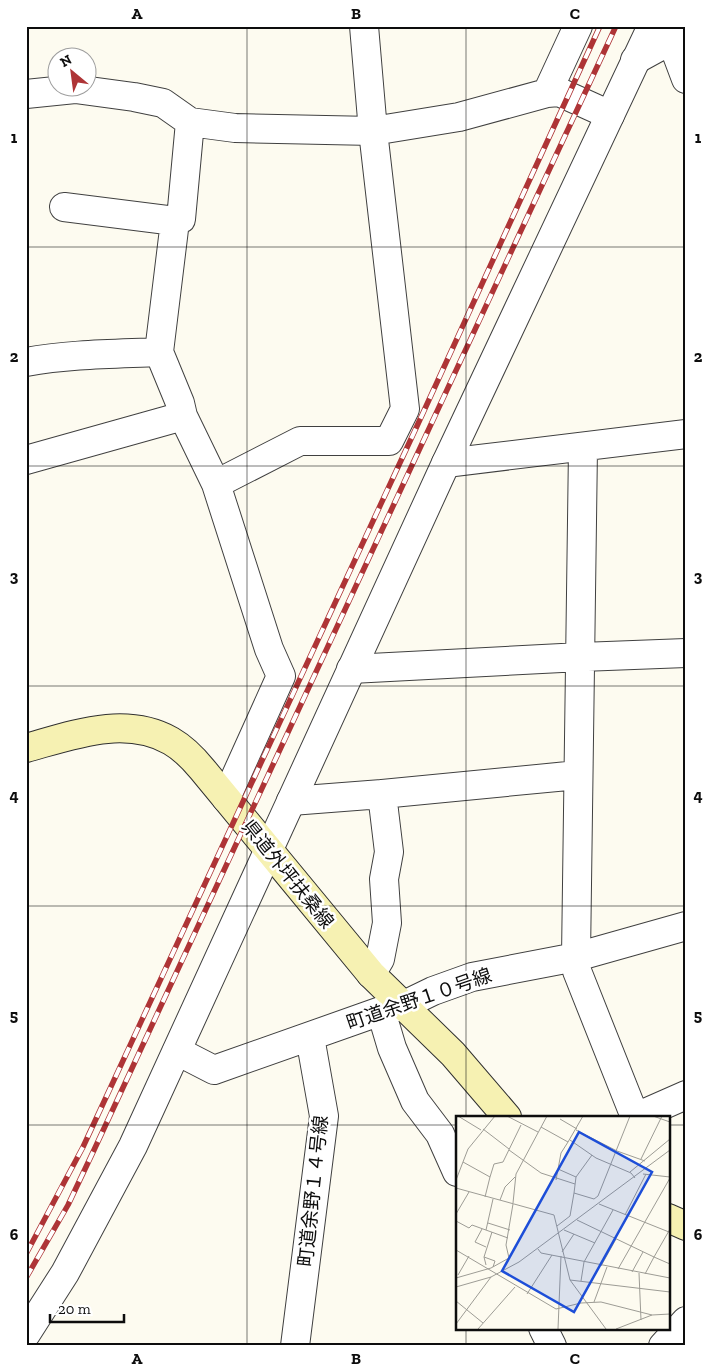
<svg xmlns="http://www.w3.org/2000/svg" width="712" height="1372" font-family="'Zilla Slab','Noto Sans JP',serif">
  <rect width="100%" height="100%" fill="#fdfbf0"/>
  <g fill="none" stroke-linecap="round" stroke-linejoin="round">
    <defs>
      <path id="minor" d="M671,39l15,40
        M635,60l51,-28
        M547,93l31,-67
        M26,94l49,-5 59,8 29,6 27,19 45,6 138,3 86,-14 88,-24 12,-1 51,23
        M190,122l-9,97 -6,2 -16,131 21,51 3,13 33,68
        M64,207l111,14
        M26,362c44,-8 88,-8 133,-10
        M583,448l-7,509 1,14 58,146
        M26,460l157,-44
        M446,463l240,-29
        M351,669l230,-12 105,-4
        M226,798l55,-122 -12,-27 -53,-165 84,-43h89l16,-32 -32,-278 -9,-105
        M291,801l91,-7 196,-19
        M371,974l9,-15 7,-36 -3,-44 5,-27 -7,-58
        M381,1011l11,37 23,53 25,33 17,38
        M177,1051l37,19 167,-59 21,-5 31,-15 39,-14 104,-20 110,-31
        M636,1117l50,-22
        M543,1328l9,18
        M295,1346l29,-230 -14,-79
        M663,1346l23,-25"/>
      <path id="tertiary" d="M26,1334l39,-61 68,-127 313,-683 206,-437"/>
      <path id="secondary" d="M26,748c47,-13 99,-33 145,-7 12,7 22,17 31,28l169,205 82,80 54,63
        M668,1218l18,8"/>
    </defs>
    <use href="#minor" stroke="#404040" stroke-width="30"/>
    <use href="#tertiary" stroke="#404040" stroke-width="30"/>
    <use href="#secondary" stroke="#2f2f2f" stroke-width="30"/>
    <use href="#minor" stroke="#fff" stroke-width="28"/>
    <use href="#tertiary" stroke="#fff" stroke-width="28"/>
    <use href="#secondary" stroke="#f6f1b2" stroke-width="28"/>
    <defs>
      <path id="rail" d="M26,1254l57,-107 334,-721 183,-400
        M26,1278l42,-73 26,-55 522,-1124"/>
    </defs>
    <use href="#rail" stroke="#ae3436" stroke-width="5.5"/>
    <use href="#rail" stroke="#fff" stroke-width="4" stroke-dasharray="11" stroke-linecap="butt"/>
  </g>
  <path fill="none" stroke="#0d0d0d" stroke-width="1" stroke-opacity="0.55" d="M247,26v1320M466,26v1091M26,247h660M26,466h660M26,686h660M26,906h660M26,1125h431M668,1125h18M466,1328v18"/>
  <g text-anchor="middle" dominant-baseline="central" stroke-width="5" stroke-linejoin="round" paint-order="stroke">
    <g font-size="19" fill="#0d0d0d" stroke="#fff">
      <text transform="translate(288 874) rotate(51)">県道外坪扶桑線</text>
      <text transform="translate(419 999) rotate(-19)">町道余野１０号線</text>
      <text transform="translate(313 1191) rotate(-84)">町道余野１４号線</text>
    </g>
  </g>
  <g transform="translate(456 1116)">
    <rect width="214" height="214" fill="#fdfbf0"/>
    <path fill="none" stroke="#9d9c95" stroke-width="1" d="M2,0l23,14M51,0l31,16M197,0l17,6M104,3l17,10M85,11l27,15 15,-26M27,13l26,20M120,14l41,21 28,10M114,24l26,18 35,15 4,5M53,34l32,23 34,11M185,43l21,-43M7,46l27,15 -5,20M102,53l18,8M174,56l40,-33M187,58l27,3M34,61l4,-13 9,-2 18,-37M0,64l12,-31 27,-33M100,64l5,-27 7,-11M0,72l98,27 16,65 36,49M118,77l2,-16 16,-22M44,84l5,-13 10,-10M57,87l3,-29 31,-58M143,88l70,28M0,98l13,-22M169,99l21,-41M121,104l77,37 16,-28M0,105l13,7 3,-3 36,13M32,107l22,7M101,110l13,-10 4,-23 20,6 4,-3 32,-80M26,113l-7,13 11,5M30,114l7,-31M108,114l31,13M82,133l3,4 129,25M0,134l100,59 25,-6 20,-1 51,13 18,-1M106,136l12,-18M28,141l11,4 -2,6M30,149l-2,-8 8,-25M145,150l15,-27M162,153l52,-91M176,156l11,-20M183,157l2,47M189,158l9,-17 16,7M2,159l11,-19M0,162l35,-10 18,-10 -3,-13 7,-41M214,162v28M114,164l100,12M125,165l3,-19 29,-52M0,171l35,-10 28,-15 151,-112M71,178l25,-39M0,185l27,22M138,186l13,-35M0,208l35,-47M22,213l37,-42M102,213l3,-73M160,213l36,-14"/>
    <path fill="#1d4ed8" fill-opacity="0.15" stroke="#1d4ed8" stroke-width="2.5" d="M123,16l73,40 -78,140 -72,-41z"/>
    <rect width="214" height="214" fill="none" stroke="#0d0d0d" stroke-width="2.5"/>
  </g>
  <rect width="712" height="1372" fill="none" stroke="#ffffff" stroke-width="55"/>
  <g transform="translate(72 72) rotate(331)"><circle r="24" fill="#ffffff" stroke="#9e9e9e"/>
  <path d="M0-4L9 19L0 12L-9 19Z" fill="#ae3436"/>
  <text y="-8" font-size="14" font-weight="bold" text-anchor="middle" fill="#0d0d0d">N</text>
  </g>
  <path d="M50 1314v8h74v-8" fill="none" stroke="#0d0d0d" stroke-width="2.5"/>
  <text x="58" y="1314" font-size="15" fill="#0d0d0d" stroke="#ffffff" stroke-width="4" paint-order="stroke">20 m</text>
  <rect x="28" y="28" width="656" height="1316" fill="none" stroke="#0d0d0d" stroke-width="2"/>
  <g font-size="16" text-anchor="middle" font-weight="bold" fill="#0d0d0d">
    <text x="137" y="19">A</text>
    <text x="356" y="19">B</text>
    <text x="575" y="19">C</text>
    <text x="14" y="143">1</text>
    <text x="698" y="143">1</text>
    <text x="14" y="362">2</text>
    <text x="698" y="362">2</text>
    <text x="14" y="582">3</text>
    <text x="698" y="582">3</text>
    <text x="14" y="801">4</text>
    <text x="698" y="801">4</text>
    <text x="14" y="1021">5</text>
    <text x="698" y="1021">5</text>
    <text x="14" y="1240">6</text>
    <text x="698" y="1240">6</text>
    <text x="137" y="1364">A</text>
    <text x="356" y="1364">B</text>
    <text x="575" y="1364">C</text>
  </g>
</svg>
